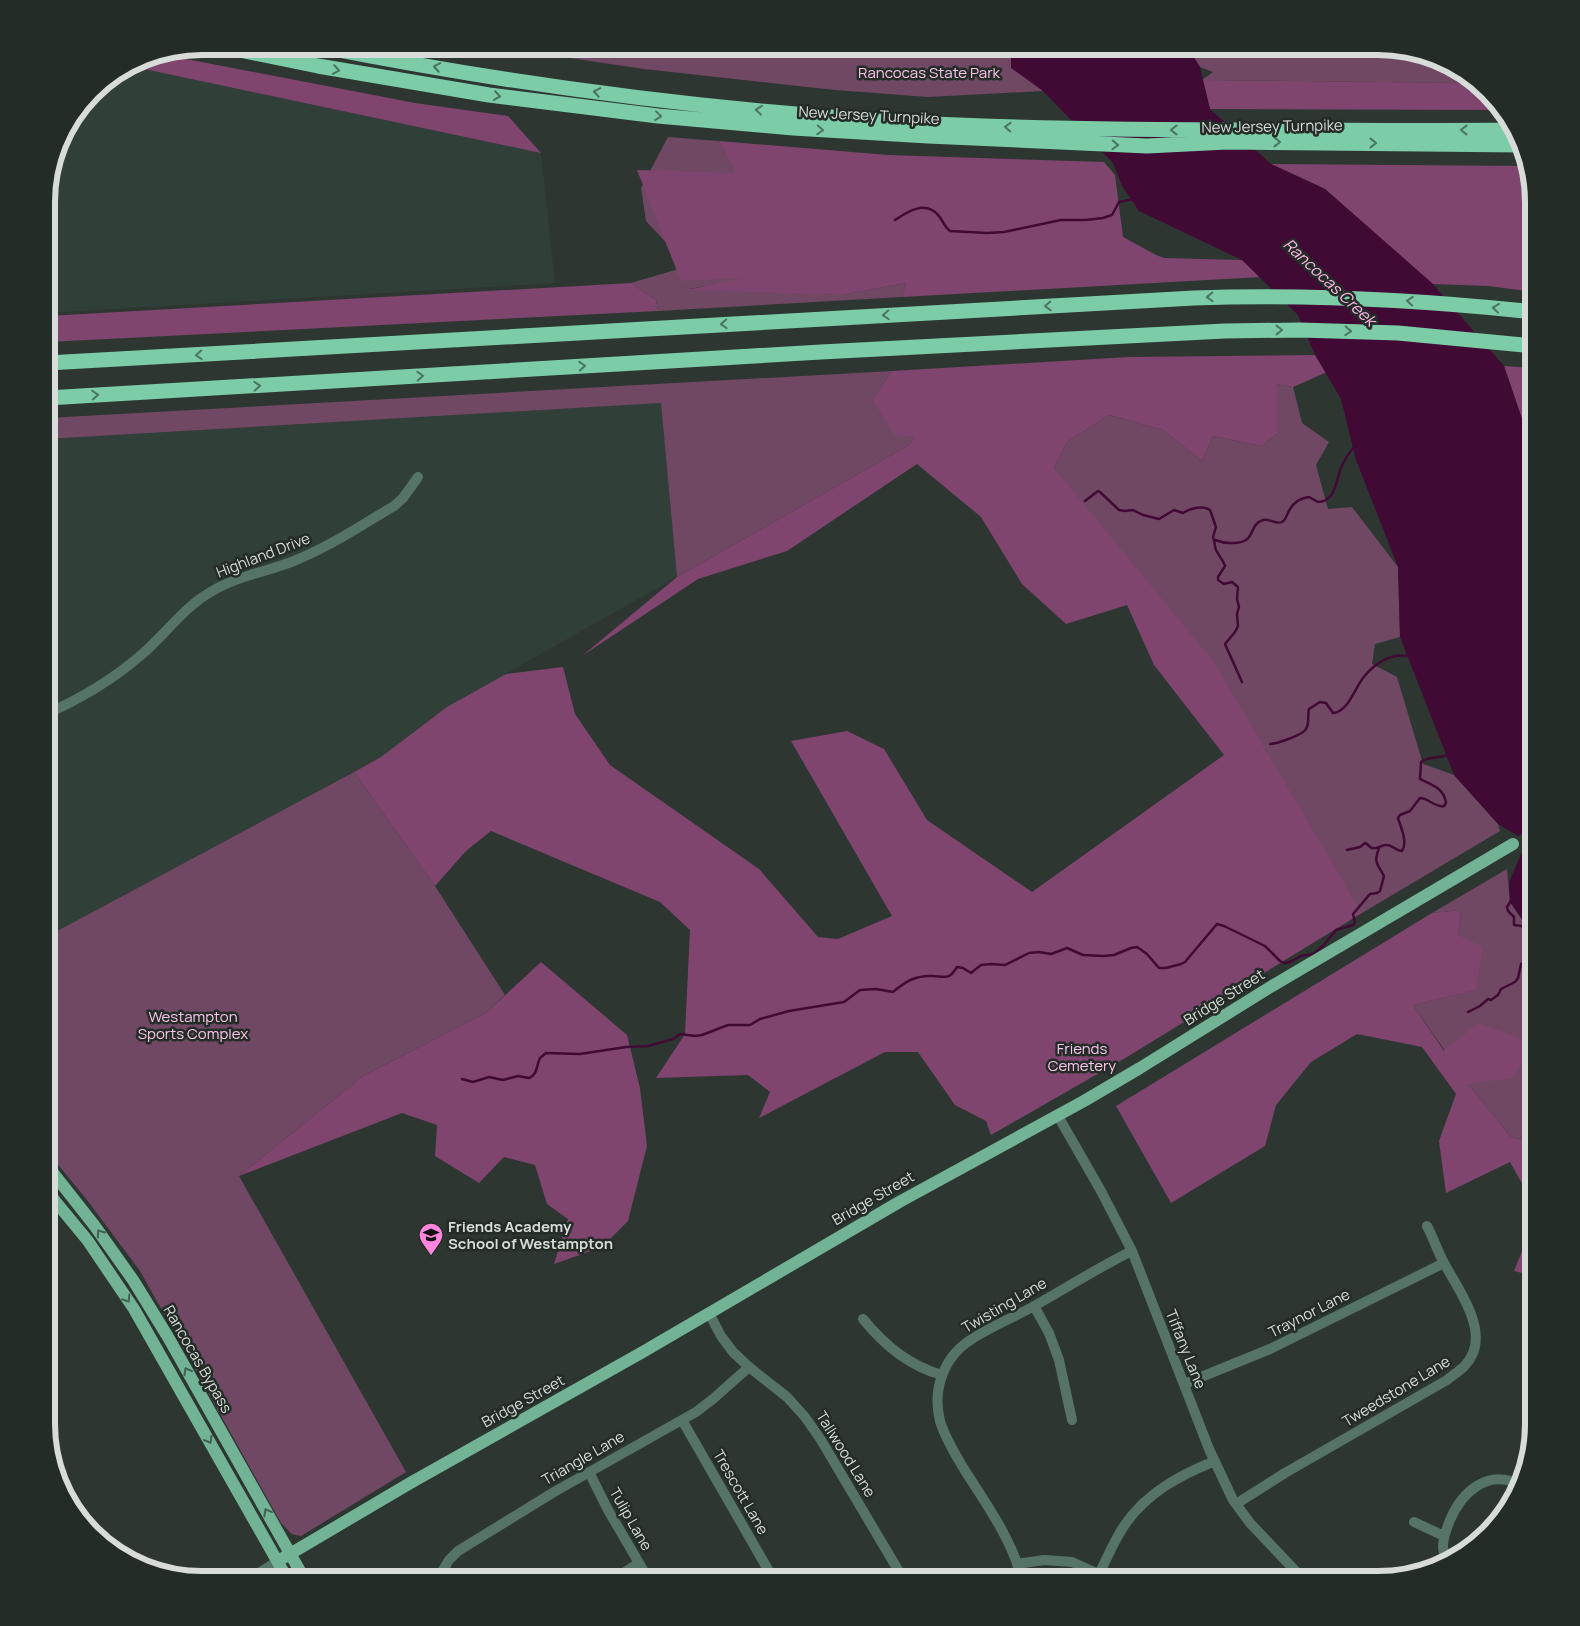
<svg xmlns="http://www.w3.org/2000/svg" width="1580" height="1626" font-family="Manrope,sans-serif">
  <rect width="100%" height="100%" fill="#2e3632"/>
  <path fill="#303f37" d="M130,66l411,87 14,130 -508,30v-121l15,-59 37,-48z
    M661,403l16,174 -230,130 -66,50 -335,180 1,-498z"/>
  <path fill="#704864" d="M489,46h606l-53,44 1,1 -115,6 -93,-7 -191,-21z
    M1187,47h201l59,15 26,21 -271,-3 11,-8 -13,-5z
    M668,137l51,4 57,103 -24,33 -62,12 152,6 64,-12 -4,14 -244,14 -2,-11 -25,-17 75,-22 -33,-11 -27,-29 -5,-33z
    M892,371l-20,29 43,37 -6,8 -232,132 -16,-174 -614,36v-21z
    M1277,384l16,3 9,36 27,19 -13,23 12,44 24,-2 46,60 2,70 -25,7 -3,20 25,13 26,87 31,11 44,49 2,7 -138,82 -40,-66 -268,-379 13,-26 42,-27 54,15 39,31 11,-25 48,10 16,-12z
    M354,772l81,114 70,109 -19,18 -123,63 -124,100 167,296 -105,64 -9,-2 -11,-11 -141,-252 -53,-71 -41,-50v-213z
    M1507,869l3,33 24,35v206l-23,-6 -43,-53 -55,-79 62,-15 -17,-55 3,-25 -29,3z"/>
  <path fill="#7f456f" d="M165,54l21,5 229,44 93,13 33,37 -411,-87 13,-8z
    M1202,80l271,3 22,17 6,10 -291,-1z
    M719,141l169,14 216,7 11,13 8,62 33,18 8,3 78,2 19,17 -359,20 4,-14 -64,12 -155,-5 55,-12 -61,3 -44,-111 99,3z
    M1271,164l257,2 6,36v90l-45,-6 -57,-2 -107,-95z
    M631,283l25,17 2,11 -611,31v-26z
    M1315,355l12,17 -34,15 -16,-3v50l-16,12 -48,-10 -11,25 -39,-31 -54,-15 -42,27 -13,26 159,193 149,252 -235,144 -136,78 -5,-14 -31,-16 -37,-53h-33l-126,66 11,-26 -22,-17 -92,3 29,-44 5,-104 -30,-28 -169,-71 -25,20 -31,35 -81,-114 27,-15 66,-50 59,-33 57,-7 12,47 35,51 149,104 59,68 20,2 54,-23 -101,-175 56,-10 37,18 43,71 105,72 192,-137 -70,-90 -27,-60 -61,19 -44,-40 -41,-67 -64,-53 -130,87 -89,28 -116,77 95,-79 232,-132 6,-8 -20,-2 -23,-35 20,-29 237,-14z
    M1504,366l30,2v86z
    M1461,910l-3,25 25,12 -7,43 -63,15 31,46 34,-28 44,16 6,16 -16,23 -44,6 43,53 23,6v27l-10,17 -14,-25 -64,31 -7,-52 17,-47 -34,-47 -65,-13 -46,28 -35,43 -11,41 -94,57 -55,-97 316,-193z
    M541,962l86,73 13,53 7,58 -19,75 -26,26 -48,17 14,-45 -21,-15 -12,-39 -31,-8 -25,26 -44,-27 2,-31 -35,-12 -163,63 124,-100 123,-63z
    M1534,1221v55l-20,-5z"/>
  <path fill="#400a35" d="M899,46l288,1 13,20 10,42 61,55 54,25 107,94 72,83 30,88v381l-3,-5 -13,6 -20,-12 -44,-49 -54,-138 -2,-70 -42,-107 -15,-61 -26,-44 -17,-40 -56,-55 -103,-49 -17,-25 -9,-23 -70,-72 -32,-23v-20l-111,1z
    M1534,843v94l-24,-35 -1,-20 14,-32z"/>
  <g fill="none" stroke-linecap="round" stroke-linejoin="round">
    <path stroke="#400a35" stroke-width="2.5" d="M895,220c12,-8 30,-20 43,-5 5,5 6,12 12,16l37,2 17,-1 57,-12h25l17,-2 9,-3 7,-13 15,-3
      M1085,501l13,-10 2,1 19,18 6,1 8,-1 10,5 16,4 15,-9 9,3c8,-5 20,-8 27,-3l6,17 -3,10c2,4 1,8 3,13 3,6 7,10 9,16l-7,11v3l6,4 8,-2 6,5 -1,12 2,8 -2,7 1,12 -3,6 -10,12 17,38
      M1215,540c5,2 10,3 16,3 27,1 16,-18 32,-23 6,-2 13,5 19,2 5,-3 5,-9 8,-13 4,-7 12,-11 19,-12l9,5c18,-1 18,-22 23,-34 3,-8 8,-15 13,-21
      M1270,744c6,0 33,-9 36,-15 4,-6 1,-13 3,-20l11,-7 6,1 7,10c15,-1 22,-25 30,-35 9,-12 26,-25 43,-22l2,-2
      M1347,850l13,-3 5,-4c3,1 4,4 7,5 6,2 9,-4 15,-3 6,0 8,6 15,6 6,-9 -1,-23 -4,-33l2,-3 10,-4 10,-13c9,0 15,10 24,8l2,-3c-2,-15 -14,-18 -26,-24l1,-17c6,-5 18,-4 27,-7
      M1512,899l-5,8 1,4 6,6v8l8,1 12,17
      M1468,1012l12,-6 8,-7 3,1 7,-5 3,-6 14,-7 3,-4 3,-14 9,-6 4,-6
      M462,1079l11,3 16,-5 14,3 15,-4 11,2c9,-4 7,-12 11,-20l6,-5 34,1 46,-7 22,-1 25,-7 7,-5 15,2 7,-1 26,-10h22l10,-6 29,-8 55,-9 16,-12 16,-1 17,3c13,-11 23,-17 40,-16 5,0 12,2 16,0 4,-2 6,-6 8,-9l6,1 8,5 10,-8 10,-1 14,1 24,-12 10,-1 12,2 16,-6 16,7 21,1 10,-1 17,-7 6,-1 10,7 12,14h7l15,-4 4,-2 32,-38 7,2 41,20 15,15 4,2 6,-1 11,-6 12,-2 9,-7 14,-17 17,-5 2,-3 -2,-8 17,-20 7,-1 3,-2 4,-15c-6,-12 -11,-12 -5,-28"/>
    <path stroke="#557465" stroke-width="10" d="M46,714c34,-15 66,-34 94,-58 24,-20 42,-47 69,-63 27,-17 57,-21 85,-32 35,-14 68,-36 100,-55l9,-8 15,-21
      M1058,1116l43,75 31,60 77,198 24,51 17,23 54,57
      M1034,1306l15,27 10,27 13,60
      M709,1313l12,23 12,16 16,15 38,30 18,20 16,23 83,140
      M863,1319c21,26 46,47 79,56
      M1184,1384l86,-35 174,-86
      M682,1420l92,160
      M589,1472l19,38 41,70
      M1236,1504l49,-31 162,-93c11,-9 20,-13 26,-27 12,-29 -17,-67 -30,-92 -6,-11 -10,-24 -16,-35
      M1414,1522l30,14
      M1446,1561c-1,-5 -3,-10 -3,-15 0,-9 4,-18 7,-26 12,-28 38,-52 70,-35
      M1017,1564l27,-4 28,2 40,18
      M1099,1574c8,-16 15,-33 25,-48 22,-33 56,-51 91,-65
      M248,1580l30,-19
      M437,1580l12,-20 9,-9 96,-59 142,-80 17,-13 36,-32
      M613,1580l26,-17
      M1021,1580c-5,-35 -38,-81 -57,-111 -9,-15 -19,-31 -24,-48 -8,-32 4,-65 32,-82 20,-13 43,-22 64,-34 32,-18 63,-38 96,-54"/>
    <path stroke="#71b394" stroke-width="12" d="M46,1164l48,61 39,55 35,57 137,243
      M46,1190l42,51 46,68 154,271
      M278,1561l134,-79 229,-129 260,-152 183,-100 56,-33 132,-82 241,-142"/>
    <path stroke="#7bcca7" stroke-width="15" d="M220,46l98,20 171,29 169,21 135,12 135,8 219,10 80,-4 295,3
      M318,46c196,39 398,65 598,77 114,6 229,7 344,7 84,0 169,1 253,0
      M47,363l1147,-65c114,-4 227,2 340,14
      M47,398l774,-46 404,-21 75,-1 98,3 136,13"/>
  </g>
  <defs><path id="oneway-chevron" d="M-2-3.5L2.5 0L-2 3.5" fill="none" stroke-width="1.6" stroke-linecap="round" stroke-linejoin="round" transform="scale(1.25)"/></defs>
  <g stroke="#4b7461">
    <use href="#oneway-chevron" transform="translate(437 67) rotate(-170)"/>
    <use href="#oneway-chevron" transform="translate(336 70) rotate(10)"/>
    <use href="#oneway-chevron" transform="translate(597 92) rotate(-170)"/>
    <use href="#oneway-chevron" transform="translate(497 96) rotate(8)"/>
    <use href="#oneway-chevron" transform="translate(759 110) rotate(-174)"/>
    <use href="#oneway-chevron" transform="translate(658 116) rotate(6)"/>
    <use href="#oneway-chevron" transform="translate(1008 127) rotate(-177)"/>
    <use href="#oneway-chevron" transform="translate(820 130) rotate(4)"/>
    <use href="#oneway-chevron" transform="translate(1174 130) rotate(-180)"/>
    <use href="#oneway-chevron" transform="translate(1464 130) rotate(180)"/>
    <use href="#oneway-chevron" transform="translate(1277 142)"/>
    <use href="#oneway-chevron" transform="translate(1373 143)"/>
    <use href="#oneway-chevron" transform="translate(1115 145) rotate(2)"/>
    <use href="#oneway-chevron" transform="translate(1210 297) rotate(178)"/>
    <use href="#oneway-chevron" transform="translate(1410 301) rotate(-176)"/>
    <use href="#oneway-chevron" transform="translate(1048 306) rotate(177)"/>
    <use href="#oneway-chevron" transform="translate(1496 308) rotate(-174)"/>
    <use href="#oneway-chevron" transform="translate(886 315) rotate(177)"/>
    <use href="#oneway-chevron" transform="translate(724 324) rotate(177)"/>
    <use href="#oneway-chevron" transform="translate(1279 330)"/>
    <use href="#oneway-chevron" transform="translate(1348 331) rotate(3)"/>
    <use href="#oneway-chevron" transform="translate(199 355) rotate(177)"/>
    <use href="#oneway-chevron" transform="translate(582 366) rotate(-4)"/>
    <use href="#oneway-chevron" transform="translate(420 376) rotate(-3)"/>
    <use href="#oneway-chevron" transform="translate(257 386) rotate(-3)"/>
    <use href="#oneway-chevron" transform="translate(95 395) rotate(-3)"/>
  </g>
  <g stroke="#436253">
    <use href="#oneway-chevron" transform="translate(100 1233) rotate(-125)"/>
    <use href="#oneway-chevron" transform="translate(127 1299) rotate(57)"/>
    <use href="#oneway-chevron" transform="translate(187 1371) rotate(-119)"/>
    <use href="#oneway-chevron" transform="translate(209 1440) rotate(60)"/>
    <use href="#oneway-chevron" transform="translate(267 1512) rotate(-119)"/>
  </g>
  <defs>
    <symbol id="school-pin" viewBox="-11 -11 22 30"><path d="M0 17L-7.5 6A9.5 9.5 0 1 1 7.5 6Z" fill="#ff85df" stroke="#242c28"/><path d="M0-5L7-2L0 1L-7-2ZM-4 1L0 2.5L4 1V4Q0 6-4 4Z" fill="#111"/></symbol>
  </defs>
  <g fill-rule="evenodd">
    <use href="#school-pin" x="417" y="1221" width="28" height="38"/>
  </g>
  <g text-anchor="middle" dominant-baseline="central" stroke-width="5" stroke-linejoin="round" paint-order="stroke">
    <g font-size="15" fill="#fac4e9" stroke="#242c28">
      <text x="929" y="72">Rancocas State Park</text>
      <text x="193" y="1016">Westampton<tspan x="193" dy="17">Sports Complex</tspan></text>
      <text x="1082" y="1048">Friends<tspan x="1082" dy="17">Cemetery</tspan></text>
    </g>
    <g font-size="15" fill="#d7dcd9" stroke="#242c28">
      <text transform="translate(869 115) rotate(3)">New Jersey Turnpike</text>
      <text transform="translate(1272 126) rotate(-1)">New Jersey Turnpike</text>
      <text transform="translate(263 555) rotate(-21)">Highland Drive</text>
      <text transform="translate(1224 997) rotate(-32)">Bridge Street</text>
      <text transform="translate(873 1198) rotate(-30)">Bridge Street</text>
      <text transform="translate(1004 1305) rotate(-30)">Twisting Lane</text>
      <text transform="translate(1309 1313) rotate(-27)">Traynor Lane</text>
      <text transform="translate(1186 1349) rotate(68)">Tiffany Lane</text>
      <text transform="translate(198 1359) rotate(60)">Rancocas Bypass</text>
      <text transform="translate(1396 1391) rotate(-31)">Tweedstone Lane</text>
      <text transform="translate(523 1401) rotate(-29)">Bridge Street</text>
      <text transform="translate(846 1454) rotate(58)">Tallwood Lane</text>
      <text transform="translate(583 1458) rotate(-30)">Triangle Lane</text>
      <text transform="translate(741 1492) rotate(60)">Trescott Lane</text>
      <text transform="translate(631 1519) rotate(60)">Tulip Lane</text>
    </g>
    <g font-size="15" font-weight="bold" fill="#d7dcd9" stroke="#242c28" text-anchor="start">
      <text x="448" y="1226">Friends Academy<tspan x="448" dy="17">School of Westampton</tspan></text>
    </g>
    <g font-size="16" font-style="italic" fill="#fcb6e7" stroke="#242c28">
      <text transform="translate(1330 282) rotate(43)">Rancocas Creek</text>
    </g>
  </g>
  <path d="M0 0H1580V1626H0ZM202 55H1378A147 147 0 0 1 1525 202V1424A147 147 0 0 1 1378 1571H202A147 147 0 0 1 55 1424V202A147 147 0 0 1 202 55Z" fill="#242c28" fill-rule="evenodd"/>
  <path fill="none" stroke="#d7dcd9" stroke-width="6" d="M202 55H1378A147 147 0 0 1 1525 202V1424A147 147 0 0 1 1378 1571H202A147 147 0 0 1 55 1424V202A147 147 0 0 1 202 55Z"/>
</svg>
